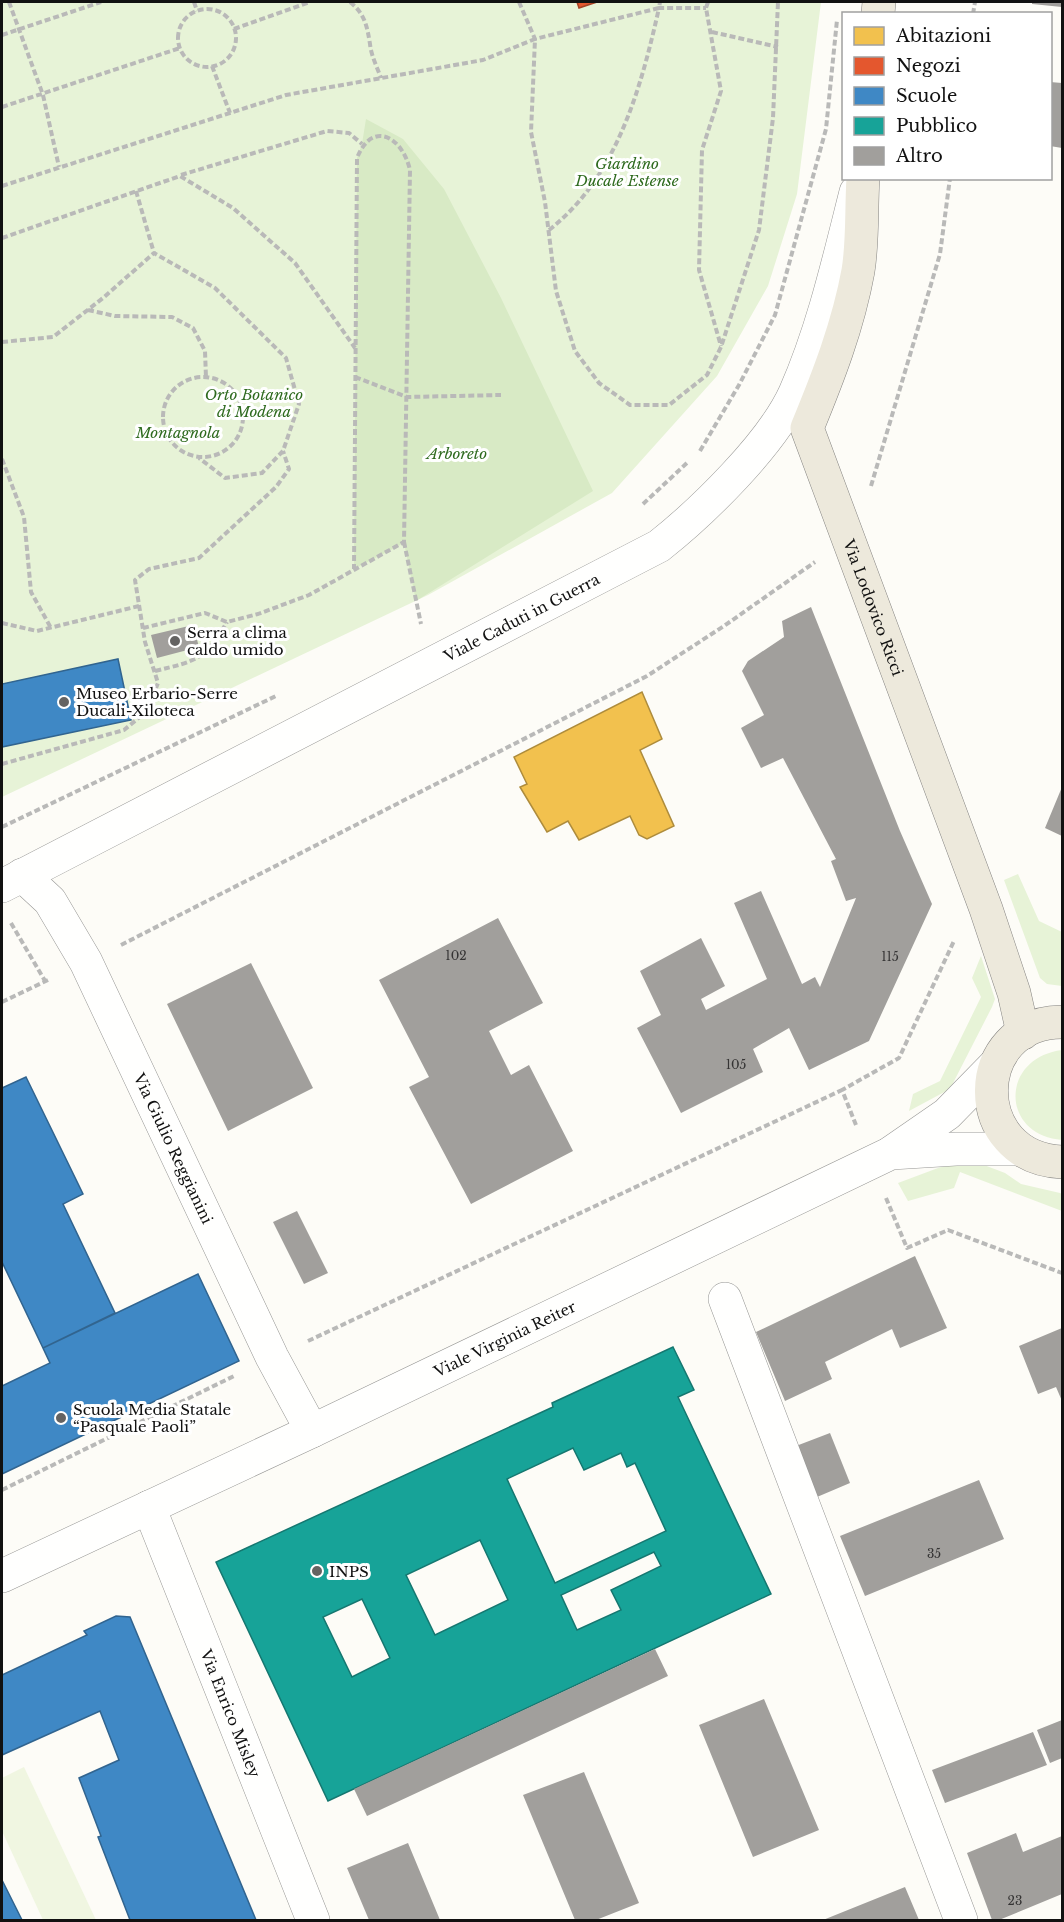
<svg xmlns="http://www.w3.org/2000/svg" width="1064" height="1922" font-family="'Libre Baskerville',serif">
  <rect width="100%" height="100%" fill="#fdfcf7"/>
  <path fill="#e7f3d7" d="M2,2h819l-24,192 -29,92 -51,90 -105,117 -184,102 -426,202z
    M1018,874l21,47 23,11v54l-15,-2 -7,-6 -36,-98z
    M981,956l14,43 -3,8 -42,82 -41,22 4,-17 27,-13 41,-84 -9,-19z
    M1062,1050v90c-62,-5 -62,-82 0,-90z
    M946,1165h38l21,8 16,11 39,9 2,1v17l-102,-39 -6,16 -46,13 -10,-18z"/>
  <path fill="#d8eac5" d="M366,119l37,20 41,50 57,109 92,193 -177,110 -12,-58 -50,26 3,-411 5,-14z"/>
  <path fill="#f0f6e1" d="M24,1767l72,153h-53l-41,-89v-53z"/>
  <path fill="#f2c14e" stroke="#ae8c3c" stroke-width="1.5" d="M642,692l20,47 -22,11 34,76 -27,13 -8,-4 -9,-19 -51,24 -11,-19 -21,11 -27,-45 7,-3 -13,-27z"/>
  <path fill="#e4572e" stroke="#a54225" stroke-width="1.5" d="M577,2h20l-18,6z"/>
  <path fill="#3f88c5" stroke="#31648f" stroke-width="1.5" d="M118,659l13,61 -129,27v-63z
    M26,1077l57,117 -20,10 52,109 -72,35 -41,-86v-174z
    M198,1274l41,87 -237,113v-88l48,-23 -7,-15z
    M116,1616l14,1 126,303h-126l-32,-83 3,-1 -22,-58 40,-18 -19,-49 -98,44v-80l85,-40 -3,-4z
    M2,1880l20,40h-20z"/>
  <path fill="#17a398" stroke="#157770" stroke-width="1.5" fill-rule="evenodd" d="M673,1347l21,43 -16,7 93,197 -443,207 -112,-239 337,-155 -1,-4zM573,1448l11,22 37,-17 6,14 8,-4 31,68 -111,52 -48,-104zM480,1540l28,60 -73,35 -29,-60zM654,1552l7,14 -50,24 10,20 -44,20 -16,-35zM362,1599l28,59 -38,19 -29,-60z"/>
  <path fill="#a19f9c" d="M1032,2h30v5l-30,-3z
    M1050,82l12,1v65l-12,-2z
    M811,607l89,224 32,73 -63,137 -60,29 -20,-42 -36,21 10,23 -82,41 -44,-85 24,-13 -21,-44 61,-33 24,48 -24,13 5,11 61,-31 -33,-76 27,-12 41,93 13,-7 5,10 36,-89 -10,3 -15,-40 5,-2 -53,-101 -22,10 -20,-40 23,-13 -22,-44 6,-10 36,-24 -2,-16z
    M193,625l6,22 -42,11 -6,-23z
    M1062,787v49l-17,-8z
    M498,918l45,85 -54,28 22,44 18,-10 44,86 -102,53 -62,-117 20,-10 -50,-97z
    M251,963l62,125 -85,43 -61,-127z
    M297,1211l31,62 -24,11 -31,-62z
    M915,1256l32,72 -47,20 -8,-19 -67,33 7,17 -47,22 -29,-69z
    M1062,1328v73l-6,-14 -18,7 -19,-48z
    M830,1433l20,50 -33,14 -21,-51z
    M979,1480l25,59 -139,57 -25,-60z
    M655,1649l13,27 -301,140 -13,-27z
    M764,1699l55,131 -66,27 -54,-132z
    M1062,1720v38l-12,5 -13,-33z
    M1033,1732l14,33 -102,38 -13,-33z
    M584,1772l55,131 -43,17h-21l-52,-125z
    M1016,1833l7,19 39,-16v58l-63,26h-7l-25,-67z
    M408,1843l32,77h-71l-22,-52z
    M905,1887l14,33h-96z"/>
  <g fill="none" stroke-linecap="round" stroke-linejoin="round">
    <defs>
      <g id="minor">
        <path id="s1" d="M22,875l28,26 36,61 186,395 40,74"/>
        <path id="s2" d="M2,886l657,-340c43,-34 113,-102 136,-153 28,-63 44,-134 61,-201"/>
        <path d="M892,1152l55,-38 48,-49"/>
        <path d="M725,1299l236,621"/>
        <path id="s3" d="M149,1507l164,413"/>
        <path id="s4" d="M2,1576l310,-145 579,-278 65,-4h63"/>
      </g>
      <g id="major">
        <path d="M878,14l1,-12"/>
        <path id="s5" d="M863,178c-2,31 0,63 -5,93 -10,55 -30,106 -51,157l179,481 28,84 9,40"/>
        <path d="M1062,1022c-93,0 -95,136 0,140"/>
      </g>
    </defs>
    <use href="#minor" stroke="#979795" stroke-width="34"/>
    <use href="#major" stroke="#858482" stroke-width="34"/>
    <path stroke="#b9b9b8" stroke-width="4" stroke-dasharray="6 3" stroke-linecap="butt" d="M9,2l34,93 16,72
      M194,2l3,9
      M350,2c15,12 17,24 20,42 1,11 7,23 11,34
      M519,2l16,37 124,-31 1,-6
      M708,2l-2,6 15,83 -19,59 -3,120 22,76
      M178 38a29 29 0 1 1 58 0a29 29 0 1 1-58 0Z
      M973,14l2,-12
      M234,29l76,-27
      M712,32l66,15
      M2,35l99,-33
      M212,66l18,47
      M2,107l178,-59
      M181,175l146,-44 22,2 13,11
      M2,186l284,-91 197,-35 52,-21 -4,93 14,70 11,89 19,60 24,32 31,22h39l38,-30 14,-28 38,-117 14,-112 5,-116
      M136,191l18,62
      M549,230c68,-53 92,-142 110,-222h47
      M2,238l178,-62 53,32 62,55 60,85
      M88,310l27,6 57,1 21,11 12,23 1,27
      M2,342l51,-5 50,-39 51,-45 61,35 71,70 13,46 -16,47 -21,22 -37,5 -26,-20
      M163 417a40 40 0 1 1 80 0a40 40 0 1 1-80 0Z
      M355,377l52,20 94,-2
      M700,451l39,-66 36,-70 51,-186 11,-109
      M2,459l22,58 7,75 20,36
      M871,486l69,-232 10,-76
      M643,504l45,-42
      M404,542l17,82
      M2,623l35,8 102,-25
      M143,628l62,-15 22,9 31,-8 51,-19 95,-53 6,-372c-8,-34 -38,-50 -53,-12l-3,411
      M155,671c41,-10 50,-11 72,-49
      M2,764l122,-34 23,-19 11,-28 -13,-41 -10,-62 14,-11 50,-11 77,-71 13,-18 -6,-18
      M2,827l274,-131
      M11,923l34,58
      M121,945l526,-269 77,-50 91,-64
      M2,1002l48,-23
      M856,1125l-14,-35 57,-32 55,-117
      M886,1198l21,50 41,-18 114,43
      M308,1341l534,-251
      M2,1490l234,-115"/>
    <use href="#minor" stroke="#fffffe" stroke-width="33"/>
    <use href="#major" stroke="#ede9dc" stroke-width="33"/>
  </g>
  <g fill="#646362" stroke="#fff" stroke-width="2">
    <circle cx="175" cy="641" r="6"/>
    <circle cx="64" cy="702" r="6"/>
    <circle cx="61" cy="1418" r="6"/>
    <circle cx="317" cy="1571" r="6"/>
  </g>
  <g text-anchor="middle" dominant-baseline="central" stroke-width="6" stroke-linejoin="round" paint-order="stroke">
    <g font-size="12" fill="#353434">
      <text x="456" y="955">102</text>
      <text x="890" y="956">115</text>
      <text x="736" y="1064">105</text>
      <text x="934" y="1553">35</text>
      <text x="1015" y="1900">23</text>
    </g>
    <g font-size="15" font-style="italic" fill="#2f6b1f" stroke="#fff">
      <text x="627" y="163">Giardino<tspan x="627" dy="17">Ducale Estense</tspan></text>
      <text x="254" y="394">Orto Botanico<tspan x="254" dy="17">di Modena</tspan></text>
      <text x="178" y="432">Montagnola</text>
      <text x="457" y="453">Arboreto</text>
    </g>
    <g font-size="15" fill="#111" stroke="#fff">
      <text stroke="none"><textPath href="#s5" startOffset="450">Via Lodovico Ricci</textPath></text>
      <text stroke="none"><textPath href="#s2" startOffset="585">Viale Caduti in Guerra</textPath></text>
      <text stroke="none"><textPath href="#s1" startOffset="315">Via Giulio Reggianini</textPath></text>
      <text stroke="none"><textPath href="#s4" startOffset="556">Viale Virginia Reiter</textPath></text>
      <text stroke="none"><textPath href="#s3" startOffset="222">Via Enrico Misley</textPath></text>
    </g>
    <g font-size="15" fill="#111" stroke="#fff" text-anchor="start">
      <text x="187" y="632">Serra a clima<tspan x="187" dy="17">caldo umido</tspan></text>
      <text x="76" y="693">Museo Erbario-Serre<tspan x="76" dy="17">Ducali-Xiloteca</tspan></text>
      <text x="73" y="1409">Scuola Media Statale<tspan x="73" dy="17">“Pasquale Paoli”</tspan></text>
      <text x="329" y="1571">INPS</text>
    </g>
  </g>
  <rect width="1064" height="1922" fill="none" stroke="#111111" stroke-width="6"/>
  <rect x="842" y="12" width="210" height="168" fill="#ffffff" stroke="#a0a0a0" stroke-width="1.5"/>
  <rect x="854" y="27" width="30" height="18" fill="#f2c14e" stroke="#a0a0a0" stroke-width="1.5"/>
  <text x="896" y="42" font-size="18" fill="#111111">Abitazioni</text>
  <rect x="854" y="57" width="30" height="18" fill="#e4572e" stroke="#a0a0a0" stroke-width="1.5"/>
  <text x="896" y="72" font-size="18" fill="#111111">Negozi</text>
  <rect x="854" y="87" width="30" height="18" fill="#3f88c5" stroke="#a0a0a0" stroke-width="1.5"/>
  <text x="896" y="102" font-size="18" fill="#111111">Scuole</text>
  <rect x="854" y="117" width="30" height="18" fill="#17a398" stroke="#a0a0a0" stroke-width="1.5"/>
  <text x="896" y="132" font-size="18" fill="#111111">Pubblico</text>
  <rect x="854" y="147" width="30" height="18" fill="#a19f9c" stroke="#a0a0a0" stroke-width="1.5"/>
  <text x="896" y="162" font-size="18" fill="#111111">Altro</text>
</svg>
